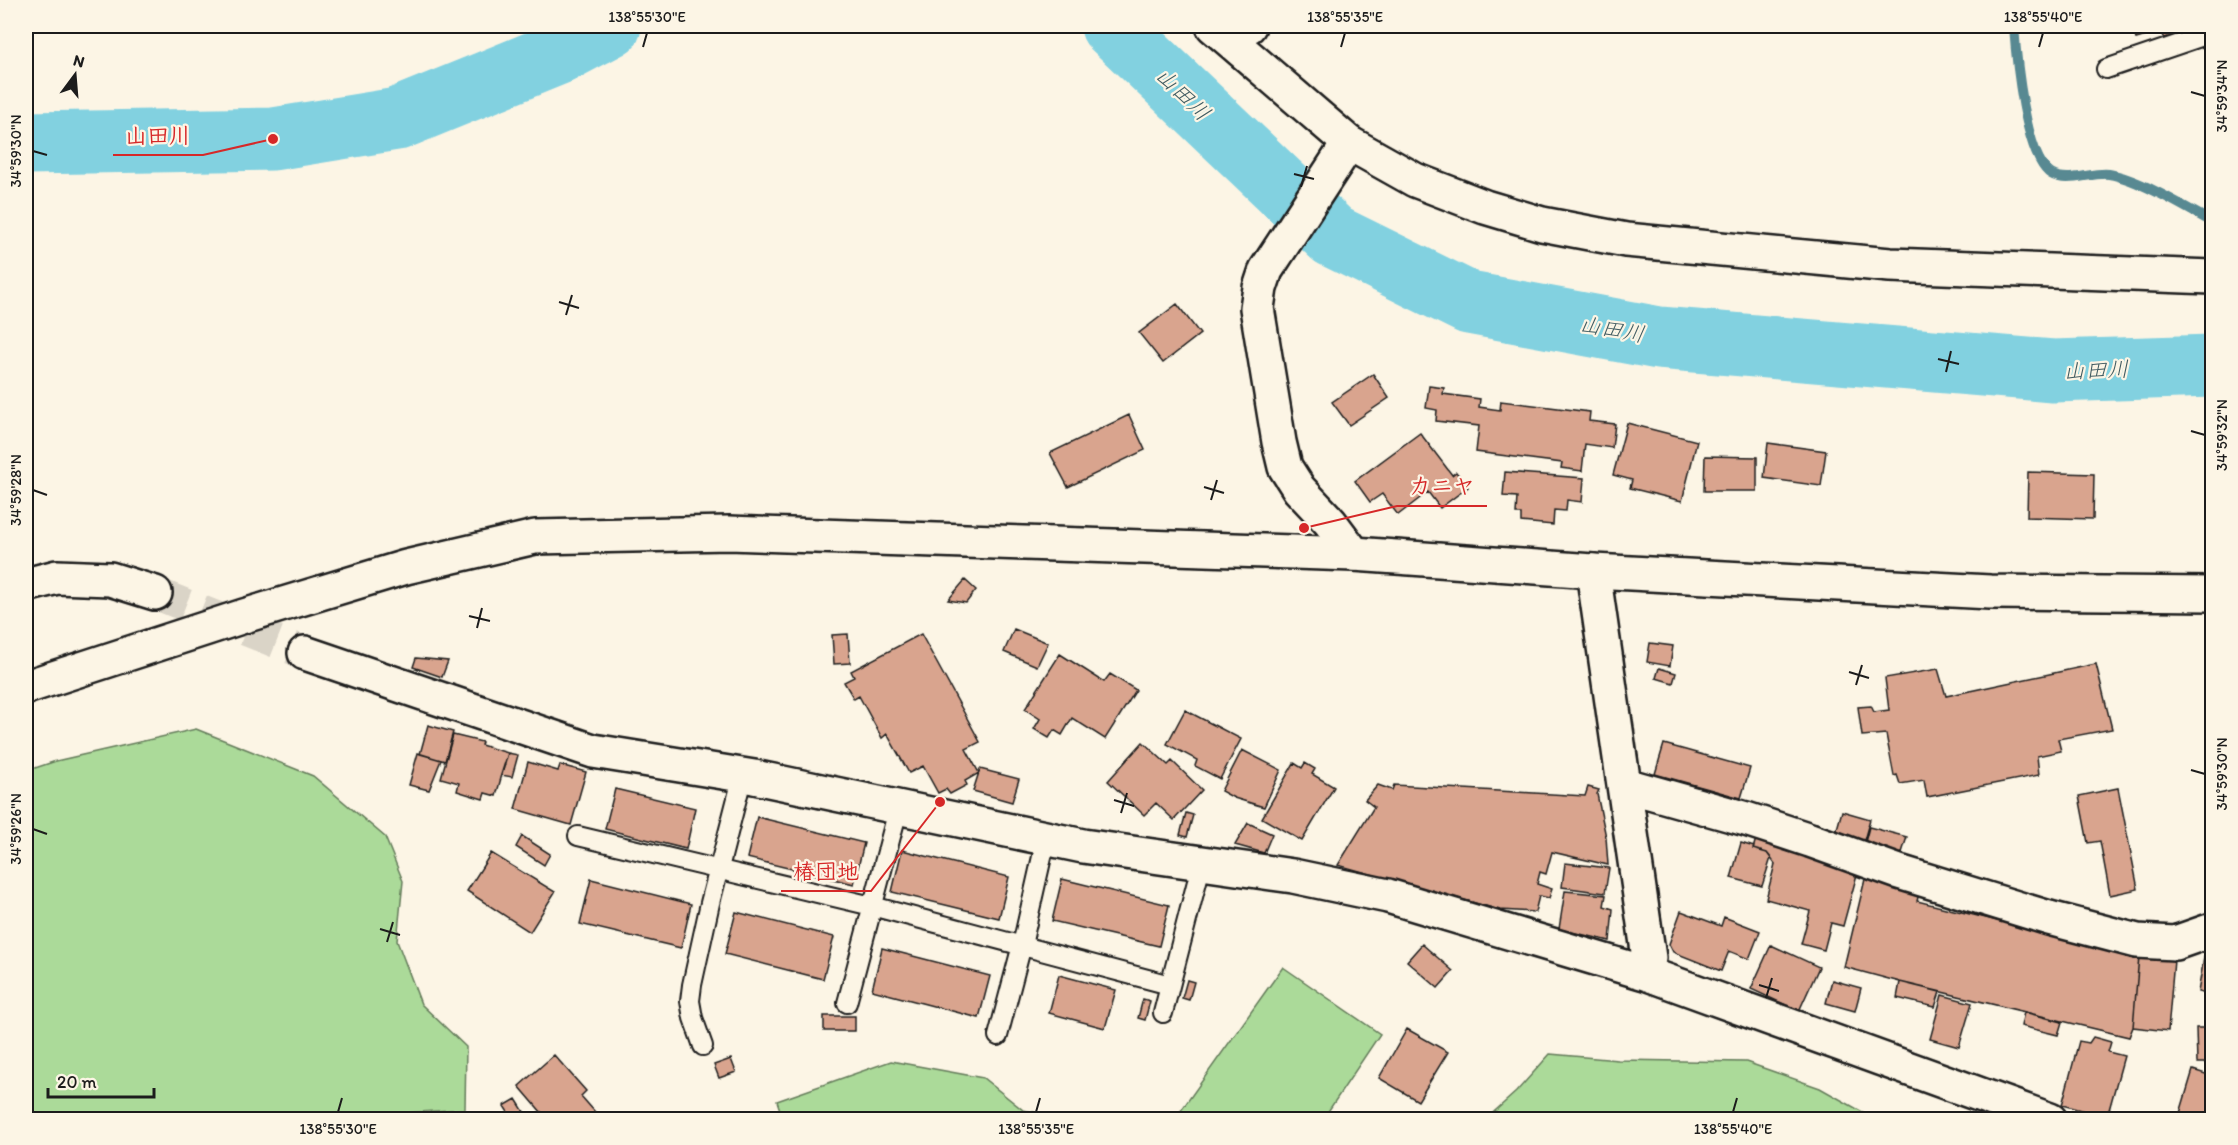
<svg xmlns="http://www.w3.org/2000/svg" width="2238" height="1145" font-family="Itim,'Klee One',sans-serif">
  <rect width="100%" height="100%" fill="#fcf5e5"/>
  <filter id="ink" filterUnits="userSpaceOnUse"><feTurbulence type="fractalNoise" baseFrequency=".0167" numOctaves="2"/><feDisplacementMap in="SourceGraphic" scale="12" xChannelSelector="R" yChannelSelector="G"/><feConvolveMatrix kernelMatrix="1 2 1 2 8 2 1 2 1" color-interpolation-filters="sRGB"/></filter>
  <g filter="url(#ink)">
    <path fill="#abda99" stroke="#647b5a" stroke-width="1.5" d="M196,729l117,47 72,61 18,44 -6,60 24,63 45,43 -1,62 -75,5 -5,6 -359,-1v-348l30,-10z
      M1283,967l97,67 -57,85h-148z
      M1550,1054l68,6 128,2 74,26 55,31h-389l30,-27z
      M891,1061l92,17 40,32 46,9h-286l-6,-18z"/>
    <g fill="none" stroke-linecap="round" stroke-linejoin="round">
      <path stroke="#598992" stroke-width="10" d="M2014,26c2,30 11,132 37,148 17,10 39,-2 58,0 30,5 76,33 103,48"/>
      <path stroke="#82d1e0" stroke-width="63" d="M1112,26l221,210 136,67 190,35 394,33 159,-5
        M26,143l247,-4 124,-20 164,-67 49,-26"/>
    </g>
    <path fill="#d9a48e" stroke="#1c1c1c" stroke-width="1.5" d="M2131,26h72l-38,12 -5,-6 -24,7z
      M1177,304l23,30 -37,29 -24,-30z
      M1373,374l16,24 -40,27 -17,-23z
      M1429,386l15,2 -1,6 37,5 -1,8 21,3 1,-9 89,11 -1,9 26,3 -3,24 -27,-4 -3,27 -21,-3 1,-5 -86,-11 3,-26 -43,-5 1,-11 -11,-2z
      M1129,415l16,35 -77,37 -18,-34z
      M1627,423l70,18 -15,60 -52,-13 2,-8 -19,-5z
      M1420,433l32,42 4,-3 12,15 -28,21 -12,-16 -30,23 -16,-21 -12,8 -15,-21z
      M1768,443l58,8 -5,35 -57,-8z
      M1705,456l52,1v34h-53z
      M1505,472l79,6 -2,24 -15,-2 -1,11 -12,-1 -1,15 -32,-3v-8h-5l1,-17 -14,-1z
      M2028,472l66,2 -1,45 -66,-2z
      M965,580l11,10 -10,13 -18,-3z
      M1014,629l34,14 -11,23 -33,-14z
      M848,634l2,29 -16,1 -2,-29z
      M921,634l59,108 -14,7 13,24 -14,8 2,4 -17,9 -4,-5 -8,4 -15,-27 -14,7 -22,-39 -5,4 -23,-42 -5,3 -10,-17 10,-5 -3,-6z
      M1650,643l23,3 -3,20 -23,-4z
      M1060,654l44,28 6,-8 26,16 -31,49 -33,-21 -10,17 -8,-5 -5,8 -15,-9 6,-10 -15,-10z
      M416,658l32,3 -6,16 -29,-10z
      M2096,664l16,65 -54,10 3,12 -24,5 2,19 -112,22 -3,-17 -24,4 -3,-9 -3,1 -8,-42 -24,2 -4,-29 13,-1 3,6 15,-2 -4,-32 53,-9 8,27z
      M1659,668l17,5 -3,10 -17,-5z
      M1185,710l56,29 -21,40 -25,-13 2,-6 -30,-16z
      M428,725l25,7 -8,29 -25,-7z
      M453,735l29,7 -1,3 27,8 -12,43 -11,-3 -2,6 -26,-8 2,-8 -18,-5z
      M1143,742l25,23 4,-4 30,29 -28,30 -18,-17 -12,12 -36,-34z
      M1664,744l86,24 -9,30 -86,-24z
      M1242,750l39,20 -17,37 -30,-9 -13,-7z
      M418,753l23,7 -12,30 -20,-5z
      M508,753l10,2 -6,22 -11,-2z
      M528,762l30,9 2,-6 26,7 -15,53 -56,-16z
      M1294,763l8,5 3,-5 10,6 -3,5 22,13 -32,54 -40,-23z
      M980,769l39,10 -7,23 -39,-11z
      M1378,785l14,5 2,-5 191,11 3,-9 11,3 -2,4 9,43 2,28 -56,-13 -6,22 -6,-2 -3,12 15,5 -3,9 -10,-2 -4,16 -35,-2 -162,-45 36,-58 -9,-7z
      M2118,788l20,101 -28,6 -10,-54 -12,2 -9,-47z
      M615,789l80,19 -9,41 -81,-20z
      M1842,811l28,8 -7,25 -28,-8z
      M1186,813l7,2 -6,22 -7,-2z
      M757,817l107,26 -10,41 -107,-26z
      M1248,823l24,11 -8,19 -29,-8z
      M1869,827l38,10 -7,22 -36,-13z
      M1757,835l102,32 -16,59 -12,-3 -7,27 -23,-6 9,-33 -44,-12 9,-35 -8,-11 -14,-4z
      M522,836l28,18 -6,11 -28,-18z
      M1741,843l13,4 -1,2 14,4 4,5 -9,28 -31,-8z
      M902,850l107,27 -10,41 -107,-26z
      M491,853l64,39 -25,40 -63,-41z
      M1565,863l44,5 -4,25 -43,-6z
      M1866,875l54,15 -3,11 222,55 -6,71 -4,10 -229,-55 -56,-15z
      M591,879l100,25 -10,44 -101,-24z
      M1062,879l107,26 -10,41 -107,-25z
      M1565,891l41,4 -2,11 9,3 -3,32 -51,-12z
      M1681,911l40,15 3,-9 36,14 -11,28 -20,-8 -8,20 -48,-19 -4,-8z
      M736,912l98,25 -11,42 -98,-25z
      M1422,944l31,27 -15,17 -31,-27z
      M1771,945l48,22 -20,44 -48,-22z
      M2206,946l6,1v62l-8,-2 3,-13 -9,-2z
      M882,948l108,28 -11,42 -107,-28z
      M2139,956l35,4 -6,71 -35,-4z
      M1059,975l57,15 -11,38 -56,-15z
      M1187,980l7,2 -5,18 -7,-2z
      M1832,980l29,8 -6,23 -29,-8z
      M1900,982l40,10 -5,15 -38,-9z
      M1942,995l30,8 -13,44 -29,-8z
      M1143,999l7,2 -5,19 -7,-2z
      M2024,1012l38,10 -4,13 -37,-9z
      M824,1016h31v15h-31z
      M2196,1028h16v35h-15z
      M1407,1029l41,23 -30,49 -39,-23z
      M2093,1037l18,5 -3,10 16,4 -17,61 -45,-12 17,-64 10,2z
      M554,1055l32,36 -5,5 21,24h-54l-29,-34z
      M731,1059l5,13 -17,6 -5,-13z
      M2193,1070l19,6v27l-4,17h-30z
      M516,1099l12,19 -3,2h-12l-9,-14z"/>
    <g fill="none" stroke-linecap="round" stroke-linejoin="round">
      <path stroke="#dad4c7" stroke-width="33" stroke-dasharray="33 16" stroke-linecap="butt" d="M155,593l150,60"/>
      <defs>
        <path id="service" d="M2106,69l106,-36
          M578,836l294,70 298,79
          M847,1003l52,-197
          M1163,1013l39,-151
          M998,1036l24,-91 24,-106
          M703,1046l-10,-28 -3,-17 2,-16 18,-82 33,-128"/>
        <path id="minor" d="M1220,31l29,-5
          M1349,143l-83,127 -6,18 -3,20 22,134 6,25 14,22 31,33 24,32
          M1593,571l56,387 -4,15
          M26,585l31,-8 53,2 45,14
          M305,653l288,98 161,26 329,69 210,30 95,20 257,77 405,147
          M1625,785l121,34 64,21 89,32 150,46 88,23 38,2 37,-13"/>
        <path id="tertiary" d="M1213,26l136,117 66,37 70,27 57,17 84,16 264,25 322,12
          M26,687l218,-71 162,-49 129,-30 194,-4 625,21 239,17 397,21 222,2"/>
      </defs>
      <use href="#service" stroke="#1c1c1c" stroke-width="22"/>
      <use href="#minor" stroke="#1c1c1c" stroke-width="38"/>
      <use href="#tertiary" stroke="#1c1c1c" stroke-width="38"/>
      <use href="#service" stroke="#fcf5e5" stroke-width="18"/>
      <use href="#minor" stroke="#fcf5e5" stroke-width="33"/>
      <use href="#tertiary" stroke="#fcf5e5" stroke-width="33"/>
    </g>
  </g>
  <path fill="none" stroke="#1c1c1c" stroke-width="2" d="M643,47l4,-14M1341,47l4,-14M2039,47l4,-14M2191,92l14,4M33,151l14,4M1294,174l20,5M1301,187l6,-21M559,302l20,6M566,315l6,-20M1938,359l21,5M1946,372l5,-21M2191,431l14,4M1204,487l20,6M33,490l14,5M1211,500l6,-20M469,616l21,5M477,628l5,-20M1849,672l20,6M1856,685l6,-20M2191,770l14,4M1114,800l20,6M1121,813l6,-20M33,829l14,5M380,929l20,6M387,942l6,-20M1759,985l20,6M1766,998l6,-20M338,1112l4,-14M1036,1112l4,-14M1733,1112l4,-14"/>
  <g text-anchor="middle" dominant-baseline="central" stroke-width="4.5" stroke-linejoin="round" paint-order="stroke">
    <g font-size="22" font-style="italic" fill="#405b61" stroke="#fcf5e5">
      <text transform="translate(1183 94) rotate(44)">山田川</text>
      <text transform="translate(1612 329) rotate(10)">山田川</text>
      <text transform="translate(2096 370) rotate(-2)">山田川</text>
    </g>
  </g>
  <path fill="none" stroke="#d62828" stroke-width="2" d="M273 139L203 155H113M1304 528L1397 506H1487M940 802L871 891H781"/>
  <g fill="#d62828" stroke="#fcf5e5" stroke-width="2">
    <circle cx="273" cy="139" r="6"/>
    <circle cx="1304" cy="528" r="6"/>
    <circle cx="940" cy="802" r="6"/>
  </g>
  <g font-size="22" text-anchor="middle" font-weight="bold" fill="#d62828" stroke="#fcf5e5" stroke-width="4.5" stroke-linejoin="round" paint-order="stroke">
    <text x="158" y="143">山田川</text>
    <text x="1442" y="493">カニヤ</text>
    <text x="826" y="879">椿団地</text>
  </g>
  <rect width="2238" height="1145" fill="none" stroke="#fcf5e5" stroke-width="66"/>
  <g transform="translate(75 75) rotate(16)" stroke="#fcf5e5" stroke-width="4.5" paint-order="stroke">
  <path d="M0-4.5L10 22L0 15L-10 22Z" fill="#1c1c1c"/>
  <text y="-9" font-size="16" font-weight="bold" text-anchor="middle" fill="#1c1c1c">N</text>
  </g>
  <path d="M48 1088v9h106v-9" fill="none" stroke="#1c1c1c" stroke-width="3"/>
  <text x="57" y="1088" font-size="18" fill="#1c1c1c" stroke="#fcf5e5" stroke-width="4.5" paint-order="stroke">20 m</text>
  <rect x="33" y="33" width="2172" height="1079" fill="none" stroke="#1c1c1c" stroke-width="2"/>
  <g font-size="15" text-anchor="middle" fill="#1c1c1c">
    <text x="647" y="22">138°55'30"E</text>
    <text x="1345" y="22">138°55'35"E</text>
    <text x="2043" y="22">138°55'40"E</text>
    <text transform="translate(2222 96) rotate(-90)" y="5">34°59'34"N</text>
    <text transform="translate(16 151) rotate(-90)" y="5">34°59'30"N</text>
    <text transform="translate(2222 435) rotate(-90)" y="5">34°59'32"N</text>
    <text transform="translate(16 490) rotate(-90)" y="5">34°59'28"N</text>
    <text transform="translate(2222 774) rotate(-90)" y="5">34°59'30"N</text>
    <text transform="translate(16 829) rotate(-90)" y="5">34°59'26"N</text>
    <text x="338" y="1134">138°55'30"E</text>
    <text x="1036" y="1134">138°55'35"E</text>
    <text x="1733" y="1134">138°55'40"E</text>
  </g>
</svg>
